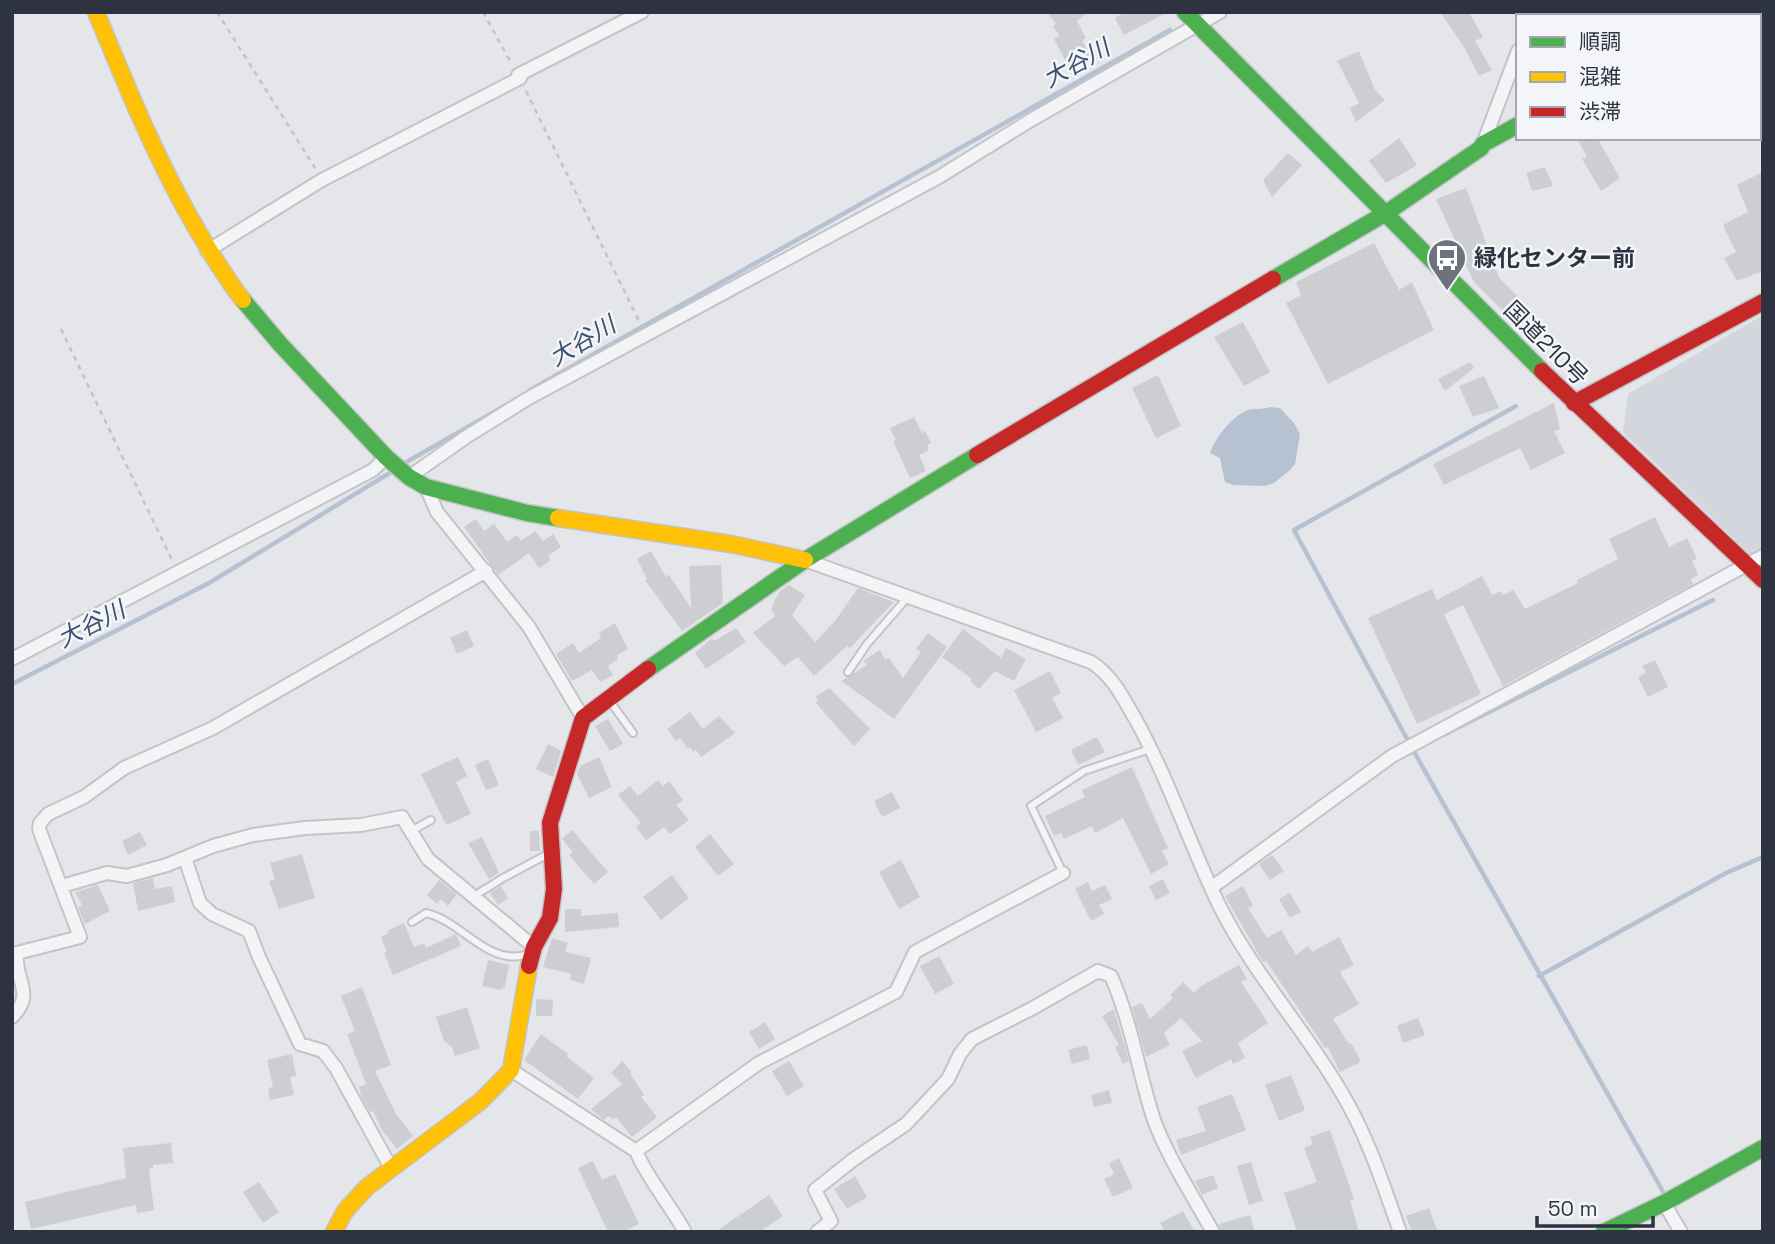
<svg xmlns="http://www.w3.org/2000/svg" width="1775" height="1244" font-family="'Space Grotesk','Noto Sans JP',sans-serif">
  <rect width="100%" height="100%" fill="#e4e6e9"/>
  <path fill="#d3d6dc" d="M1763,315v233l-13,6 -127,-122 5,-38z"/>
  <path fill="#b6c2d1" d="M1270,407l10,1 14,15 6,11 -5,30 -5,6 -16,13 -9,3 -32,-1 -8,-3 -5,-24 -10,-5c6,-16 22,-37 38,-43 7,-2 14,0 22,-3z"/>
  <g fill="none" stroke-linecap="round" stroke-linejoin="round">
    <path stroke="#b6c2d1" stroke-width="4.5" d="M530,390l640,-360
      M1516,406l-222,124 119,220 253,447
      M403,464l117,-67
      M12,684l197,-101 184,-112
      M1445,734l268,-134
      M1539,976l187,-103 37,-16"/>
  </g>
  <path fill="#cdced1" d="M1047,12h41l-11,9 9,17 -4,2 10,20 -21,11 -17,-32 6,-3 -7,-10 3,-2z
    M1125,12h43l-44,23 -9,-17z
    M1440,12h29l14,25 -8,4 17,29 -13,6 -15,-29z
    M1359,51l16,39 10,10 -29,22 -6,-14 9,-5 -22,-42z
    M1399,138l18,27 -31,18 -17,-22z
    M1577,138h20l23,40 -19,13 -19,-32 5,-2z
    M1288,153l14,12 -30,32 -9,-17z
    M1545,167l8,19 -21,5 -6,-18z
    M1763,172v99l-26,10 -13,-23 12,-6 -13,-27 25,-13 -11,-27z
    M1466,188l33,90 25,25 -16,13 -34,-34 -38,-83z
    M1374,243l25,47 13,-8 22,48 -106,54 -42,-81 15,-8 -5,-13z
    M1243,322l27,50 -26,14 -30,-49z
    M1470,362l4,6 -29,23 -7,-12z
    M1158,375l23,51 -25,12 -24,-50z
    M1484,376l15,32 -26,9 -14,-31z
    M1554,403l6,26 -6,2 11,22 -34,17 -11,-22 -76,37 -11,-21z
    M914,417l8,16 3,-2 6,12 -4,2 2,5 -10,5 7,16 -16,7 -17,-37 3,-1 -6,-12z
    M1655,517l14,30 18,-9 10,21 -5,2 6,14 -7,4 2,5 -190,102 -40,-81 -19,9 37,80 -64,30 -49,-106 64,-29 5,11 45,-24 10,19 9,-4 2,4 10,-5 12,19 53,-26 -1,-3 41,-21 -9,-20z
    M476,519l8,12 10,-7 13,18 10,-7 4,6 14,-10 8,10 10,-7 8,13 -13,9 3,4 -12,8 -10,-15 -31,22 -34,-48z
    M651,551l15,26 3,-2 22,33 -2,-42 32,-1 2,38 -41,28 -37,-51 2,-1 -10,-20z
    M789,585l16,10 -13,20 23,27 20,-21 23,-33 36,14 -44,46 -3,-2 -33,30 -16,-19 -14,9 -31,-33 22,-17 -4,-6 4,-10 5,-9z
    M615,623l13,26 -11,6 1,4 -10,7 5,9 -13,7 -8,-12 -20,11 -16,-27 17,-11 6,10 22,-15 -2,-5z
    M736,628l10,14 -40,27 -11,-16 17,-15 2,3z
    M963,629l38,29 5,-10 20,11 -12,22 -19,-10 -16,18 -9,-8 2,-2 -30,-22z
    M467,630l7,16 -17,8 -7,-16z
    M928,633l19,14 -53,72 -53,-38 26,-16 -4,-4 17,-11 5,10 4,-2 14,20 18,-26 -5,-3z
    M1655,660l13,27 -20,10 -10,-20 8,-4 -4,-7z
    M1050,671l11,22 -9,5 11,20 -27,14 -22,-42z
    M829,688l41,41 -16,17 -38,-43 2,-3 -3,-3z
    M690,712l13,17 16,-13 16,17 -34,24 -5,-7 -3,2 -3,-5 -2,2 -8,-11 -4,3 -9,-12z
    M608,719l15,25 -13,7 -15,-25z
    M1097,737l8,15 -27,13 -7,-15z
    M548,744l13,7 -8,26 -17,-8z
    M458,757l9,19 -11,6 15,32 -25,11 -25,-51z
    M599,757l13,30 -23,11 -12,-24 3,-8z
    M488,759l11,26 -13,5 -11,-25z
    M1132,767l36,81 -6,3 7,13 -18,10 -28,-56 -28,15 -3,-7 -28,13 -3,-6 -7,3 -9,-20 40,-19 -3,-7z
    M658,780l5,6 6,-5 14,19 -7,5 13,15 -19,14 -6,-7 -18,13 -10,-13 5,-4 -23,-28 12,-9 8,10z
    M892,792l8,16 -18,9 -8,-16z
    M572,830l36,42 -14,12 -25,-29 4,-3 -11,-13z
    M530,831h9l1,20h-10z
    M140,832l7,13 -19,10 -6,-14z
    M710,834l24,30 -16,12 -23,-29z
    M482,837l17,36 -10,6 -21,-36z
    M302,854l13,44 -36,11 -10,-28 6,-1 -5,-17z
    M1272,855l12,16 -14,9 -11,-16z
    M901,860l19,37 -21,12 -20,-37z
    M672,875l17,23 -28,22 -18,-23z
    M153,878l2,11 17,-3 3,16 -37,9 -5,-28z
    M1163,879l7,14 -14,7 -7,-14z
    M439,880l18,14 -9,12 -7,-7 -4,5 -10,-9z
    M1088,882l4,9 13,-6 7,14 -13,6 5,9 -13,7 -16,-32z
    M98,885l12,26 -25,13 -7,-17 4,-2 -7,-13z
    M501,886l7,12 -10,7 -8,-12z
    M1243,886l10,19 -5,3 19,30 14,-8 15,25 12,-9 4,6 27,-15 15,28 -14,7 19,32 -26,15 16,25 2,-1 10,19 -21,10 -12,-25 -3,1 -59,-87 -3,1 -38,-66z
    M1290,893l11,19 -11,6 -11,-19z
    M565,909h16v7l37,-3 1,14 -54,5z
    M404,923l10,24 10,-4 2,5 30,-14 5,12 -68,29 -9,-22 3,-1 -6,-15 7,-3 -1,-3z
    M552,938l16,5 -3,9 26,6 -7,26 -14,-4 1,-6 -28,-7z
    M939,956l15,28 -19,10 -15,-28z
    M488,960l21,5 -4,22 -5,3 -18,-4z
    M1239,965l8,14 -6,3 27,41 -30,20 7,15 -12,6 -2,-5 -35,19 -14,-27 20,-10 -21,-23 -17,15 6,12 -24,12 -14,-50 10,-4 8,16 23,-21 -3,-3 13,-13 11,11 7,-7z
    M362,987l29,78 -16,6 21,43 17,22 -16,13 -15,-19 -9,-19 -3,1 -9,-16 -2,-9 7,-3 -19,-50 8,-3 -14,-35z
    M536,999l17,1 -1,16h-16z
    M467,1007l13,41 -25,8 -3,-9 -8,-6 -8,-24z
    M1114,1009l15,52 -6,3 -8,-17 4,-2 -17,-29z
    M1418,1018l7,17 -22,8 -6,-17z
    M765,1022l10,17 -16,10 -10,-17z
    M541,1034l27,20 -2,2 28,22 -16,21 -54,-39z
    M1087,1045l3,14 -18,5 -4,-14z
    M292,1054l4,22 -6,1 4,18 -24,5 -2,-11 5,-3 -6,-26z
    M622,1061l10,11 -2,1 14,22 -3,2 16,20 -25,20 -16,-20 -3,2 -5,-3 -4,4 -13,-11 31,-25 -11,-11z
    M789,1061l15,25 -17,10 -15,-25z
    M1291,1075l14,35 -26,11 -14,-36z
    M1109,1090l3,13 -18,4 -3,-12z
    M1232,1094l14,36 -65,25 -5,-15 30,-9 -9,-24z
    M1330,1130l24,69 -4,1 9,32h-62l-13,-39 33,-11 -13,-34 9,-4 -3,-7z
    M171,1143l2,20 -20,2v3l-4,1 5,41 -17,3 -1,-8 -105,24 -6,-27 101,-24 -3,-30z
    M1119,1158l14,30 -20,9 -9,-18 10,-5 -5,-11z
    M593,1161l9,19 13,-6 24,50 -16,8h-15l-30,-64z
    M1251,1162l12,39 -14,4 -12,-39z
    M1213,1175l5,13 -16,7 -7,-14z
    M855,1176l12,21 -20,12 -13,-20z
    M259,1182l20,30 -16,11 -20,-31z
    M769,1195l14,21 -24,16h-44z
    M1429,1208l9,24h-26l-6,-16z
    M1183,1211l12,21h-30l-5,-9z
    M1250,1215l5,17h-33l-3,-8z"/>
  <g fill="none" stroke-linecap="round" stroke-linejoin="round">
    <defs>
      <path id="lane" d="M848,672l19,-28 40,-46
        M609,700l24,33
        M411,831l20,-11
        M1063,873l-32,-67 53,-35 66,-22
        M474,896l29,-18 47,-25
        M412,922l14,-9c36,8 63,55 102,41"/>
      <path id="street" d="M1531,16l1,-4
        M1713,16l6,-4
        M1483,144l35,-93
        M207,251l115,-71 198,-102 -2,-3 124,-63
        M409,477l57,-40 61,-38 412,-222 92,-57 189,-108
        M426,487l11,25 92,115 54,91
        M805,560l286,102c22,14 32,36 45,58 30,55 50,113 76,170 32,73 88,132 128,200 27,44 43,94 60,142
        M12,659l361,-189 13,-13
        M185,858l15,45 12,11 37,17 10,26 41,87 23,7 13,17 55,100
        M62,886l45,-13 20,3 40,-11 46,-19 40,-11 52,-7 56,-3 41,-8 26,42 106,88
        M1211,888l181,-132 371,-200
        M12,1017c24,-24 2,-36 5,-64l63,-16 -41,-108 1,-6 8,-9 36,-17 40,-29 89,-40 273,-157
        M511,1070l125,81c12,29 34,53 49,81
        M636,1151l123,-88 137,-71 19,-40 148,-79
        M1664,1203l17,29
        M817,1232l14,-11 -16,-31 39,-31 52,-35 42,-45 12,-25 12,-15 61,-31 65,-37 13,5c20,45 27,94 42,141 12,36 41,81 60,115"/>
      <path id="fast" d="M1185,12l357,359
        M1273,279l113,-66 95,-65 2,-4 35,-19
        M243,300l37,44 106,113 23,20 17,10 101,26 31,5
        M648,669l157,-109 172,-105
        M1604,1232l60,-29 99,-55"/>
      <path id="slow" d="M96,12c31,75 61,150 103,221 14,23 27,46 44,67
        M558,518l173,26 74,16
        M334,1232l11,-21 22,-24 114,-86 30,-31 18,-104"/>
      <path id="jam" d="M1542,371l221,209
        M1574,403l189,-101
        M977,455l296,-176
        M529,966l5,-19 16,-29 4,-29 -4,-66 33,-105 65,-49"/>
    </defs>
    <use href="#lane" stroke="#c3c4c7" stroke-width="10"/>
    <use href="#street" stroke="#c3c4c7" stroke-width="16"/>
    <use href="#fast" stroke="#c3c4c7" stroke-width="19"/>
    <use href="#slow" stroke="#c3c4c7" stroke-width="19"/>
    <use href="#jam" stroke="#c3c4c7" stroke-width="19"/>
    <path stroke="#c2c4c8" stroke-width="2.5" stroke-dasharray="5 5" stroke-linecap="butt" d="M217,12l98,156
      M483,12l28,51
      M526,91l114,232
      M61,329l111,231"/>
    <use href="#lane" stroke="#f4f4f6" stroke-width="6"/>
    <use href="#street" stroke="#f4f4f6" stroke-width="12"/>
    <use href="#fast" stroke="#4caf50" stroke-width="16"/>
    <use href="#slow" stroke="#ffc107" stroke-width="16"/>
    <use href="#jam" stroke="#c62828" stroke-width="16"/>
  </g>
  <defs>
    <symbol id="bus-pin" viewBox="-11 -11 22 30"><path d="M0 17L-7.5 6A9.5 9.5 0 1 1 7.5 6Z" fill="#6d727c" stroke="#f3f5f8"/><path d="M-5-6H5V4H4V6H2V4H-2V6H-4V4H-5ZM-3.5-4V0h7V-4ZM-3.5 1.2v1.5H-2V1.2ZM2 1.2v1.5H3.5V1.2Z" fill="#fff"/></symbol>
  </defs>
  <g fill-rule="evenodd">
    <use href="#bus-pin" x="1425" y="236" width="44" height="60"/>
  </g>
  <g text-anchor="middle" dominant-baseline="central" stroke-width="5" stroke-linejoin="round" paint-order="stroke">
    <g font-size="23" font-weight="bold" fill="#2d3341" stroke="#f3f5f8" text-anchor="start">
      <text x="1474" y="258">緑化センター前</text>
    </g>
    <g font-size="23" fill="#2d3341" stroke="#f3f5f8">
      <text transform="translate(1546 343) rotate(45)">国道210号</text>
    </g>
    <g font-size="24" font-style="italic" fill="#3a5171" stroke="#f3f5f8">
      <text transform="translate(1076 63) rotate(-29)">大谷川</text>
      <text transform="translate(582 341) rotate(-31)">大谷川</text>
      <text transform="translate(91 624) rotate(-27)">大谷川</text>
    </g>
  </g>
  <rect width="1775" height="1244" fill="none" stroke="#2d3341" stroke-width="28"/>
  <rect x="1516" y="14" width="245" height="126" fill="#f3f5f8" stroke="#a4a7af" stroke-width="2"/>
  <rect x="1530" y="37" width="35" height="10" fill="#4caf50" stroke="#a4a7af" stroke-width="2"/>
  <text x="1579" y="49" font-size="21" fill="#2d3341">順調</text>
  <rect x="1530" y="72" width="35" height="10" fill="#ffc107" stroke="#a4a7af" stroke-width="2"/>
  <text x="1579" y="84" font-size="21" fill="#2d3341">混雑</text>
  <rect x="1530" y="107" width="35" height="10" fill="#c62828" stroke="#a4a7af" stroke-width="2"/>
  <text x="1579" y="119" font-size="21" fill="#2d3341">渋滞</text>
  <path d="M1537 1216v10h116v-10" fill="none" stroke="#2d3341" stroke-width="3.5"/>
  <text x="1548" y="1216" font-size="21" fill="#2d3341" stroke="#f3f5f8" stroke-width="5" paint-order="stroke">50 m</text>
</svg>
